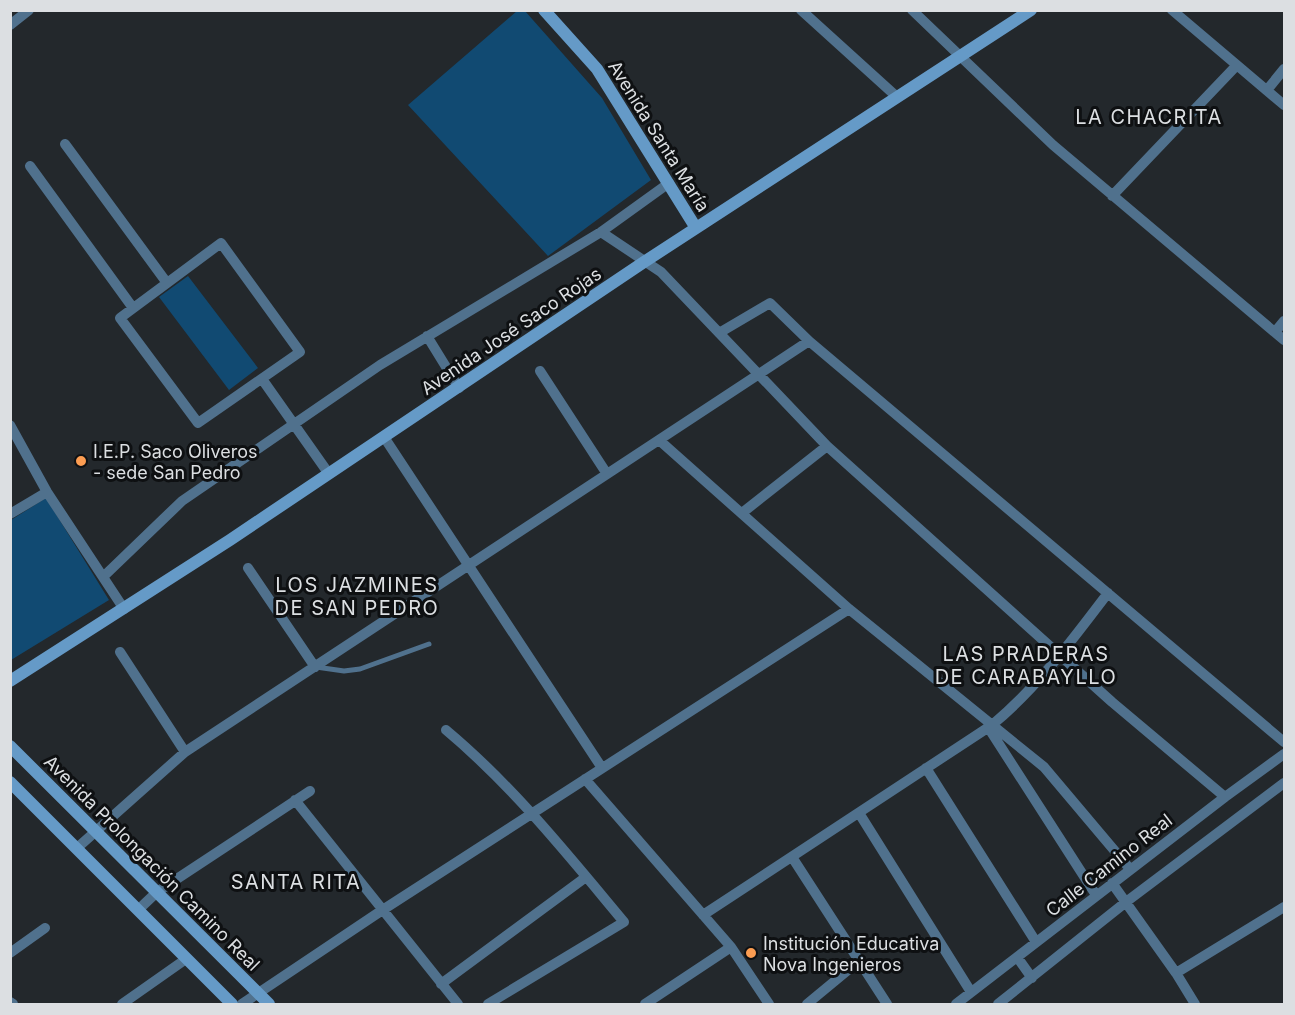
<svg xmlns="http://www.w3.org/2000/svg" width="1295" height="1015" font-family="Inter,sans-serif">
  <rect width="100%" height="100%" fill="#23282c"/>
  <path fill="#114a72" d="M517,11h8l77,87 49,82 -103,76 -140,-151z
    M188,276l70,92 -29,22 -70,-93z
    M46,498l63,102 -98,60v-140z"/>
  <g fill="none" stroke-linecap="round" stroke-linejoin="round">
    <path stroke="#50718d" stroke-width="5" d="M316,667l28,4 16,-2 69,-25"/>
    <path stroke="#50718d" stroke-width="10" d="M801,10l96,87
      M912,10l141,135 231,195
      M1172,10l112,95
      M10,25l19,-15
      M1267,90l17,-21
      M65,144l102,139
      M30,166l103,142
      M1112,196l125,-131
      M601,232l60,40 166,174 285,256 113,95
      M221,243l79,109 -102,71 -78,-105z
      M1275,332l9,-11
      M719,333l51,-30 39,38 475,401
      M427,336l32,52
      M540,371l67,103
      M262,379l67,95
      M10,425l37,67 77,117
      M384,437l218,331
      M659,440l190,169 195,158 86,102
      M742,513l85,-67
      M10,514l37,-22
      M248,568l67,99
      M103,577l79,-76 198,-136 221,-133 68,-49
      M120,652l65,100
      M988,727l108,168
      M446,730c67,56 122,125 178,192l-136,82
      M926,768l110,174
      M585,779l146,168 38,57
      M295,800l163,204
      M859,813l112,179
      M77,848l108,-96 624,-411
      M792,857l95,147
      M1112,883l64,90 19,31
      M138,910l19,-18 153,-101
      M703,915l289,-190c46,-38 80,-85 116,-132
      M10,953l35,-25
      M1017,957l15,21
      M1176,973l108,-66
      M441,984l145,-107
      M10,1002l3,2
      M122,1004l64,-45
      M242,1004l139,-93 468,-302
      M645,1004l86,-57
      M807,1004l52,-43
      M956,1004l269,-207 59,-43
      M998,1004l128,-102 158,-119"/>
    <path stroke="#659ac7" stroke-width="12" d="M544,10l53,59 99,159
      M10,681l220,-141 414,-278 387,-252
      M10,746l259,258
      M10,782l222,222"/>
  </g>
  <g fill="#fc9d52" stroke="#0e1012" stroke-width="2">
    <circle cx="81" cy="461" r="6"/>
    <circle cx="751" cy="953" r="6"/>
  </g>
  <g text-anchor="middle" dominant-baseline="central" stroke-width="6" stroke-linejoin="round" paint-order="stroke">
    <g font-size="18" fill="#dcdfe2" stroke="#0e1012">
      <text transform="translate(659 136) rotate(58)">Avenida Santa María</text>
      <text transform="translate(511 331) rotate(-34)">Avenida José Saco Rojas</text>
      <text transform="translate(152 863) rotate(45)">Avenida Prolongación Camino Real</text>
      <text transform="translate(1109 865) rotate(-38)">Calle Camino Real</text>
    </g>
    <g font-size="18" fill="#dcdfe2" stroke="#0e1012" text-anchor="start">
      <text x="93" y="451">I.E.P. Saco Oliveros<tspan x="93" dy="21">- sede San Pedro</tspan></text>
      <text x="763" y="943">Institución Educativa<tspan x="763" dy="21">Nova Ingenieros</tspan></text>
    </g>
    <g font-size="20" letter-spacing="1.5" fill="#dcdfe2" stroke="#0e1012">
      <text x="1149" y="117">LA CHACRITA</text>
      <text x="357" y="585">LOS JAZMINES<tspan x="357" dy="23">DE SAN PEDRO</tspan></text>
      <text x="1026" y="654">LAS PRADERAS<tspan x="1026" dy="23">DE CARABAYLLO</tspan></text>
      <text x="296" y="882">SANTA RITA</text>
    </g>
  </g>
  <rect width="1295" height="1015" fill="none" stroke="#dcdfe2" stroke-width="24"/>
</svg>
